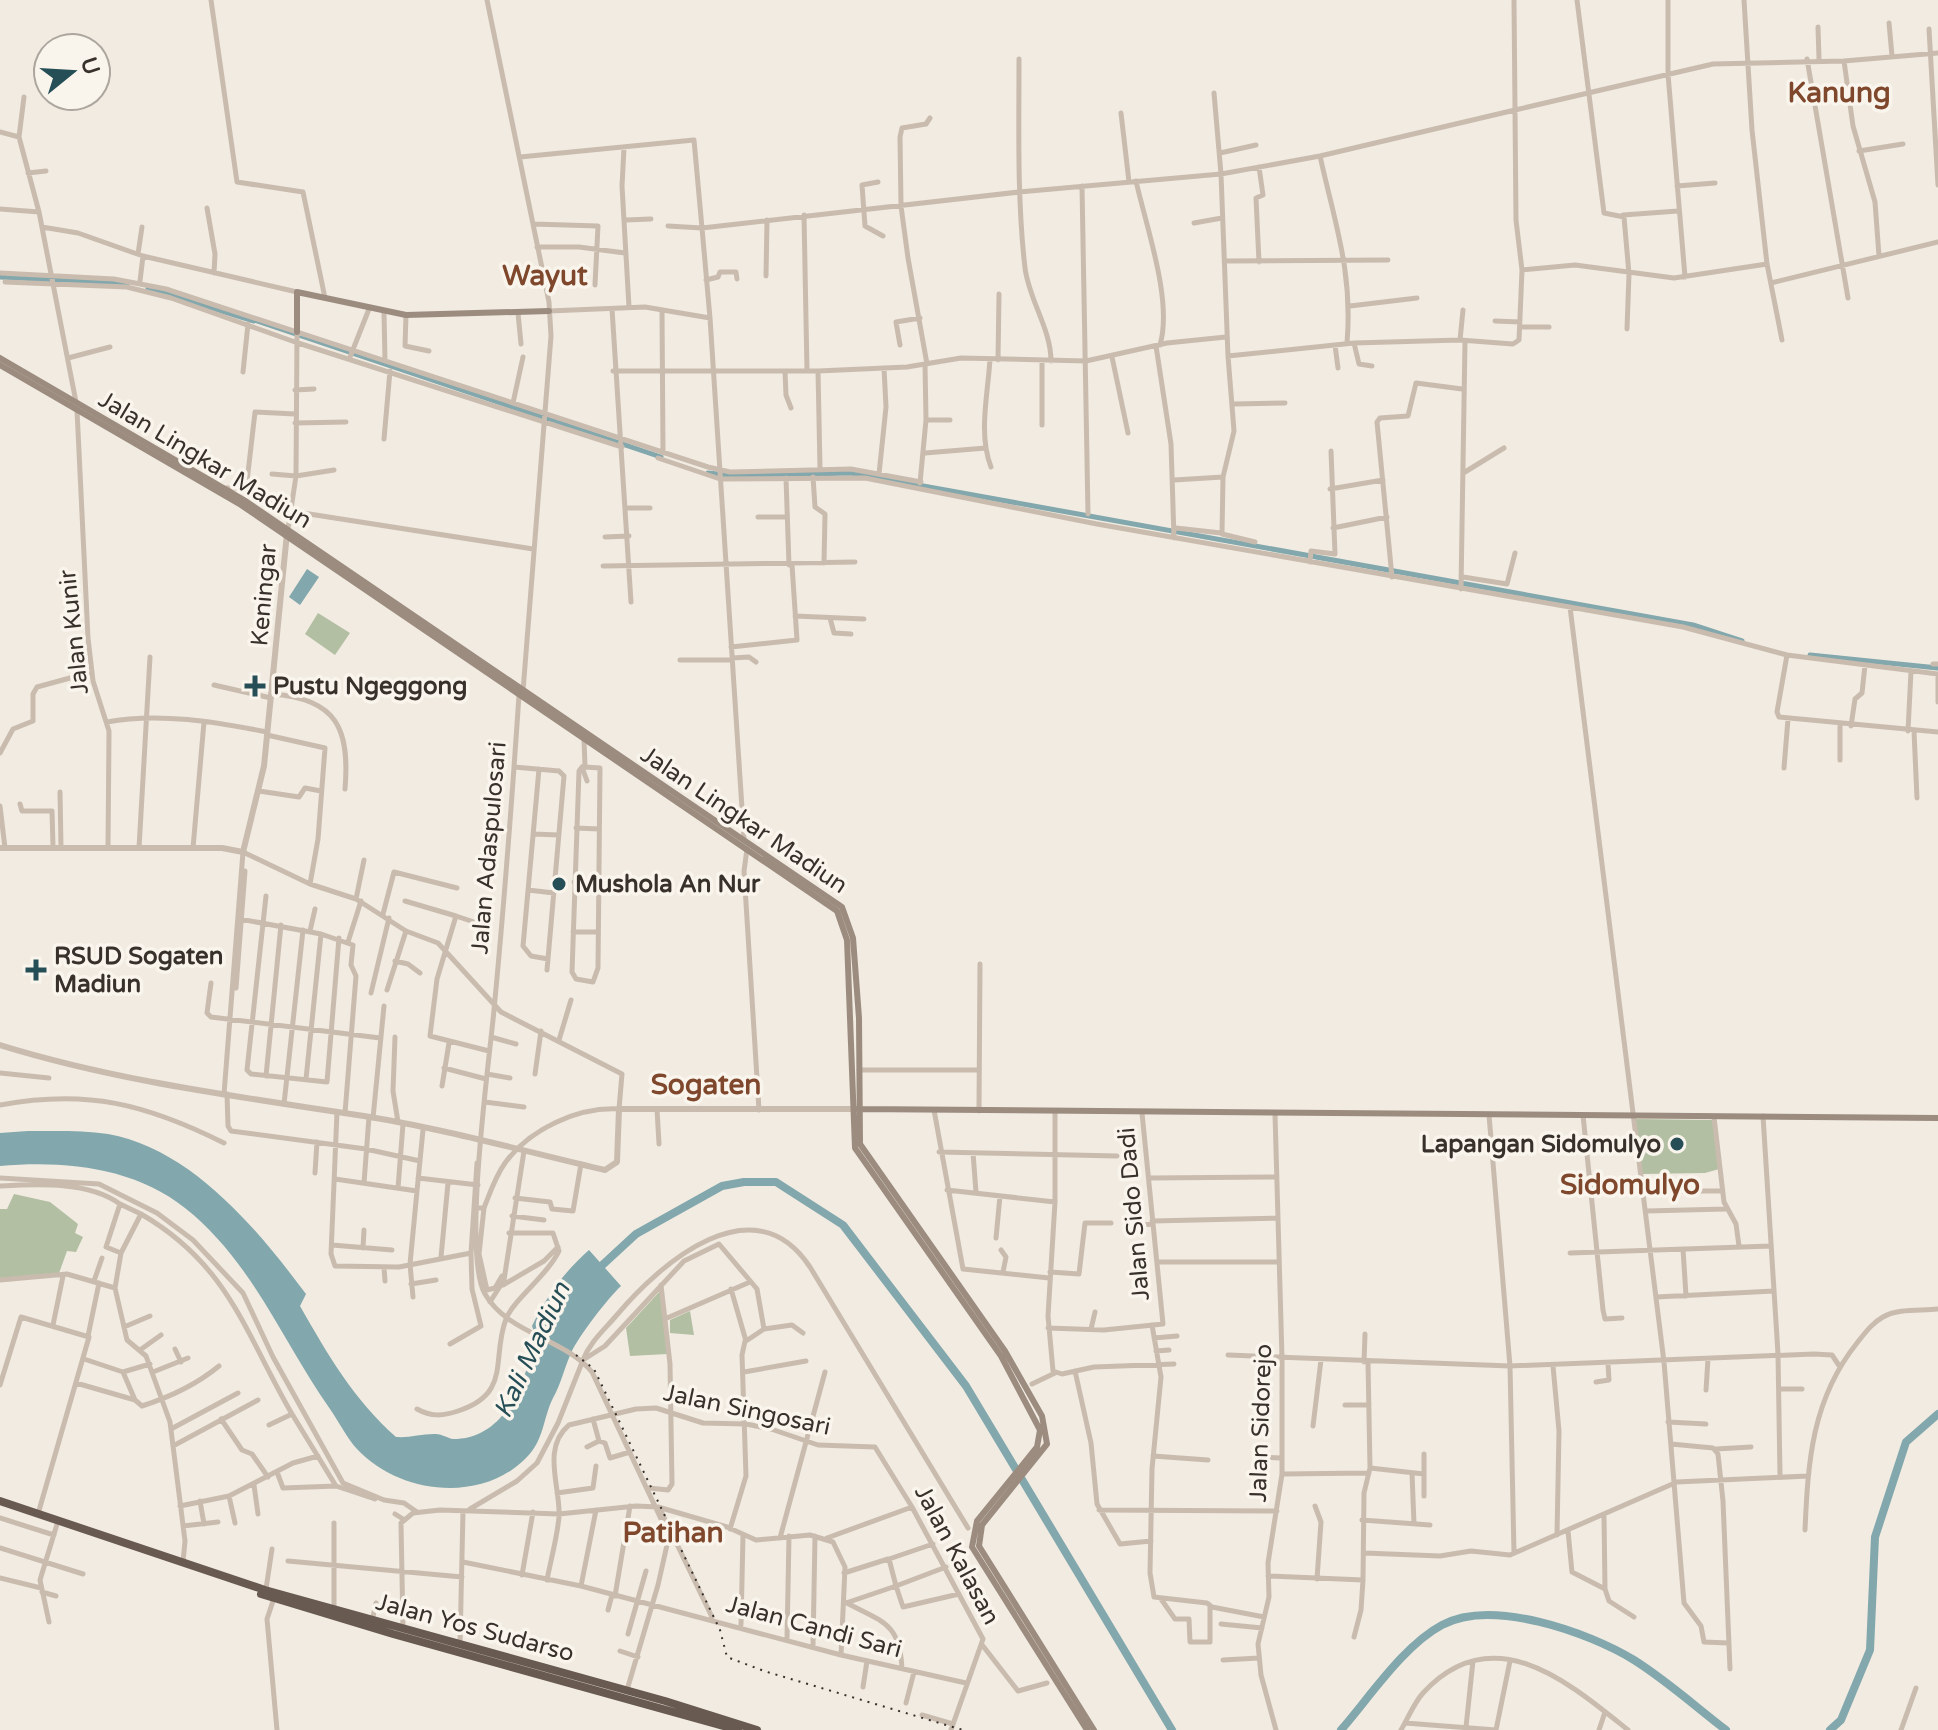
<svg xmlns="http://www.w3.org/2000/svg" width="1938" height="1730" font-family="'Varela Round',sans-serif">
  <rect width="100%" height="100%" fill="#f1ebe1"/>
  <path fill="#b3bfa2" d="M318,613l32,20 -15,22 -30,-21z
    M1635,1119l78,1 6,49 -14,4 -63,1z
    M14,1194l36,8 28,22 -3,9 8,4 -7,15 -9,-1 -9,25 -58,2v-69h7z
    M661,1290l6,64 -37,2 -4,-28z
    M690,1311l4,24 -24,-2v-13z"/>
  <path fill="#82a7ac" d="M307,569l12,8 -19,28 -11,-8z
    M28,1131c26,0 54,-1 80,3 84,15 150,96 198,160l-6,12c28,49 54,94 96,131 13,1 25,-3 38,-3 8,-1 15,6 23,5 37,-2 57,-34 68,-65 5,-15 13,-34 7,-48 14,-29 33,-55 57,-76l32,36c-13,12 -43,51 -50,67 -7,16 -10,31 -18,45 -10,20 -9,43 -27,60 -45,46 -127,36 -169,-9 -10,-11 -18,-27 -27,-40 -48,-68 -78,-148 -145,-201 -50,-41 -123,-48 -185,-42v-33z"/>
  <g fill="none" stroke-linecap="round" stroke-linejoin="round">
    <path stroke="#82a7ac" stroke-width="5" d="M0,277l127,7
      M148,288l106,33
      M257,321l404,136
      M708,473l28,3 115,-3 842,152 49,16
      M1810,655l128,13"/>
    <path stroke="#82a7ac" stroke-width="8" d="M597,1270l39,-36 86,-48 22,-4h32l67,43 123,161 206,344
      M1341,1730c28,-32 63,-85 101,-105 50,-27 146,7 192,35 32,20 62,47 92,70
      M1830,1730l11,-10 29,-70 5,-113 31,-95 32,-28"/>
    <path stroke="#c9bcae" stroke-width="5" d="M211,0l26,182 66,10 22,106
      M487,0l62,302 2,34 -28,355
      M1577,0l27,213 20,4 5,57 -2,55
      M1668,0v74l17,203
      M1744,0l8,130 15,134 15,76
      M1889,23l3,33
      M1818,27l1,32
      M1929,29l9,156
      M1019,59c0,70 -2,140 6,209 4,32 26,61 26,93
      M1807,59l41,239
      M1844,61l9,65 22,76 4,54
      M1214,93l7,81 7,182 126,-13 106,-3 53,4 6,-4 3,-70 -6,-50 -1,-110 198,-46 131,-3 94,-8
      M1121,113l8,69
      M0,132l19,5 20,75 37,190
      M19,137l5,-40
      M624,148l-2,38 7,121
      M1859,151l44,-7
      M1220,153l36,-8
      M1320,156c15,68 33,116 27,187
      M520,157l174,-17 8,88 -34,-2
      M28,173l18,-2
      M1136,181c10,45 37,120 24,164
      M878,182l-16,3 3,41 18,10
      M1082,186l6,328
      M1677,186l38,-3
      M207,208l8,46 -1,19
      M0,209l39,3
      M804,215l3,156
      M1623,215l55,-4
      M626,220l25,-1
      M1194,223l28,-5
      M533,224l65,2 -3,59
      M42,227l36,6 65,23 154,36
      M537,247h42l46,6
      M138,254l4,-27
      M1224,261l164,-1
      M1259,262l-3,-64 7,-3 -4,-28
      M1522,270l53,-5 99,13 93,-14
      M0,273l114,6 52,10 542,178 22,5 121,-3 70,13
      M766,276l1,-56
      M706,280l12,-3 2,-5h16l1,7
      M140,281l3,-25
      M5,282l122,5 44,11 124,44 327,105
      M1771,283l167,-41
      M1350,306l67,-8
      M612,309l19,293
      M662,310l1,143
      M549,311l96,-4 65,11 34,521
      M384,313l1,48
      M518,313l3,31
      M406,315l-1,31 24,5
      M710,318l-8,-90 317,-36 202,-18 99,-18 195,-46 -1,-110
      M1495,321l25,1
      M1520,327h29
      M1460,340l3,-30
      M1354,343l5,21 13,2
      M900,345l-4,-23 24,-4
      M1335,345l3,23
      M1156,346l15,98 3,94
      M1228,356l6,75 -11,46 -1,57 33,8
      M350,357l19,-48
      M1112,357l16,76
      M68,358l42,-11
      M990,359c-2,35 -12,75 1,108
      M998,360l1,-66
      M927,364l-19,-106 -7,-52 -1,-69 2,-9 24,-4 4,-6
      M613,371h205l89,-4 54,-9 125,3 81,-18 59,-6
      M785,371l1,24 5,13
      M818,371l2,97
      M243,372l5,-48
      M295,390l19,-1
      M513,403l10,-46
      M1234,404l51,-1
      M77,410l11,228 5,43 16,50 -1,117
      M926,420h24
      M295,423l51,-1
      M1042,425v-64
      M384,439l6,-68
      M925,453l61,-5
      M658,458l62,21 145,-1 232,46 586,103 104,28 151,19
      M1465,472l39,-24
      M272,474l24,2 38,-6
      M879,474l7,-67 -2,-39
      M813,477l2,30 10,7 -1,49
      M786,478l3,87
      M1174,480l49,-3
      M920,483l6,-63 -1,-56
      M225,488h14l52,18
      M1330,489l53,-9
      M246,490l9,-78 40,2
      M626,508h24
      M290,511l243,38
      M758,517h29
      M1176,528l45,5
      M1333,528l54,-11
      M288,529l8,-53 1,-144
      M605,537l24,-1
      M1310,562l1,-11 24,3 -4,-103
      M603,566l252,-4
      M1392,577l-15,-155 3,-4 28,-2 8,-33 46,6
      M1463,577l44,7 8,-31
      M1461,589l4,-248
      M1570,607l94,755 20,241 17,23 3,16 24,1
      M795,616l69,3
      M830,618l4,15 17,1
      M731,647l66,-7 -5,-75
      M1787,655l-10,57 2,5 159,15
      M732,658l17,-1 7,5
      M680,660h52
      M1933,664h5
      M1938,678v24
      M214,685l57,13
      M273,694c64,5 77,35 72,95
      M519,695c-7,105 -15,210 -25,315 -5,54 -32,245 -9,284 23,40 79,44 107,78l77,164 -11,49 -31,105
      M107,722c52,-10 109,0 160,10
      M1840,725v35
      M1851,726l4,-27 7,-6 3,-28
      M1908,731l3,-60
      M1914,731l3,67
      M267,735l58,13 -7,91 -8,45
      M584,739l1,28 15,1 -2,200 -5,14 -17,-3 -4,-7 7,-201 3,-4 5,14
      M0,753l13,-24 20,-8v-27l4,-7 55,-15
      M514,767l45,4
      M1784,768l4,-49
      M539,769l-16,177 8,10 17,3
      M259,791l40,6 6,-9 16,3
      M60,792l1,55
      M20,804l2,7h30l1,36
      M0,806l5,42
      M576,828l23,1
      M533,834l26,1
      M139,848l11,-191
      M193,848l11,-126
      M747,849l-3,22 15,239
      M574,882l24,1
      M528,890l26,3
      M266,896l-19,174 4,4 76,8 12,-144
      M356,899l8,-39
      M405,901l51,15 -19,63 -7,57 59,15
      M383,914l11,-42 63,16
      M456,916l18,6
      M240,919l81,15 32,11 -2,20 5,11 -11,137
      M310,931l5,-22
      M573,932h25
      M348,942l13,-41
      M395,961l13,3 12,9
      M547,970l17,-194 -5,-5
      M211,983l-4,30 4,4 169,21
      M236,988l9,-117
      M387,990l19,-59
      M371,993l18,-75
      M395,1037l-2,54 5,31
      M491,1037l25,7
      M559,1040l12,-40
      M444,1068l42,11
      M859,1070h120
      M0,1073l49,5
      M487,1074l23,4
      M535,1074l6,-43
      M266,1076l15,-151
      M306,1079l15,-145
      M442,1086l7,-43
      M224,1094l19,-242 67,32 46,15 50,32 32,12 63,69 121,62 -3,35c-42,-2 -89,20 -114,54 -10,14 -15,30 -21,45h-6
      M227,1094l1,32 3,5 135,18 54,12
      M485,1102l39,5
      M284,1104l19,-174
      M0,1105c87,-16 146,-1 224,38
      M657,1109l2,35
      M934,1110l29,159
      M979,1111l1,-147
      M337,1112l-6,142 4,12 64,1 72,-14
      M1055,1112v90l-7,114 5,55 9,3 32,-7 80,-3
      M1275,1114l7,244v116l-14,89 1,34 -11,47 3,31 15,55
      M1489,1115l21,251 4,187
      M1583,1115l20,195 2,9 17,-1
      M1763,1116l15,238 2,121
      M1714,1117l10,85 12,22 3,22
      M373,1118l11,-112
      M939,1152l178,4
      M973,1153l3,39
      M315,1173l2,-31
      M0,1178l99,6 58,29 36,27 50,53 30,64 70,126 41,17 20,3 13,9
      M418,1178l60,7
      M1149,1178l127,-1
      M335,1179l82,12 6,-61
      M364,1183l5,-66
      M0,1186c37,-2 89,-5 120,18
      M398,1188l5,-64
      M947,1190l108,12
      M1644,1191h78
      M515,1198l35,4 2,7 21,2 8,-47
      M484,1208l-5,46 8,36 8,-2 7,-12
      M1646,1211l80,-2
      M141,1214c88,51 104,119 151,200
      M512,1216l32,4
      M1152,1221l126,-3
      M1130,1226l23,-2
      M996,1238l4,-42
      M332,1245l60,5
      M363,1248l1,-18
      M1683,1249l3,47
      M1001,1250l5,7 -3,15
      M1570,1253l201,-7
      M441,1257l7,-74
      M1157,1262h122
      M384,1268l1,13
      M963,1269l86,9
      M1050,1272l29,2 6,-51h26
      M0,1280l67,-6 48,14 12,52 19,16 24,66 15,119 -2,21
      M94,1281l8,-23
      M411,1284l25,-4
      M503,1285l41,-24 14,-14
      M115,1288l6,-35 20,-39 -21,-10 -14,43 15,6
      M731,1289l15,52
      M413,1297l-3,-33 7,-73
      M1656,1297l118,-6
      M490,1302l14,-22 20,-129
      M667,1318l83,-36
      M53,1325l10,-49
      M1152,1325l9,52 -9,92 -2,104 4,24 53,6 5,4 52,10
      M124,1327l26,-11
      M1048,1328l56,2 59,-6 -21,-211
      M764,1329l28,-4 11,8
      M1091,1329l4,-17
      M88,1336l11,-53
      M1154,1338l23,-2
      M450,1344l31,-18 -9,-37 -1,-36 6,-90
      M175,1349l6,13
      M140,1350l21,-15
      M1156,1351l13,-1
      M1228,1355l282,11 304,-12 18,1 8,12
      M583,1360c7,-18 21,-30 33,-44 44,-53 138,-134 194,-49l158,261
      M1364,1362l1,-28
      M1553,1366l6,65 -2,104
      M1075,1371l16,72 6,61 23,40 31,-3
      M123,1372l27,-8
      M153,1372l35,-14
      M744,1372l62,-11
      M1596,1382l13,-2 -1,-16
      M76,1383l59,17 -12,-28 -39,-13
      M1032,1384l23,-11
      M0,1385l21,-68 68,20 -51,177
      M1779,1389h23
      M1706,1390l2,-31
      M135,1400l7,6c28,-9 54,-21 77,-40
      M1345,1405h24
      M417,1409c14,8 26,7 41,2 54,-17 33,-53 48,-92 7,-19 41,-43 53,-68l-6,-18h-44
      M221,1419l21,31 10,4 16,23
      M1668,1422l38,2
      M269,1425l23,-11 44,72 39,13
      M1313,1426l8,-66
      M171,1429l67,-36
      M599,1441l6,2 5,15 20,-6
      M1671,1444l42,4 5,6 5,47 7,168
      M173,1446l85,-46
      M587,1447l12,-6 -6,-22
      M1716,1449l35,-2
      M1153,1456l55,4
      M1263,1457l18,1
      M1370,1468l54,6v-20
      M277,1472l6,16 53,-2
      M1412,1473l2,51
      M1282,1474l87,-1
      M1424,1474v22
      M254,1485l4,29
      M649,1488l19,2 4,-6 -2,-120 -9,-79
      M557,1493l36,-5 3,-22
      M229,1496l6,27
      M200,1501l4,23
      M180,1506l49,-10 64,-33 25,-7
      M1315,1506l6,16 -4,57
      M470,1509l47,-28 20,-18 21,-40 25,-63 22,-14 79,-85 35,-17 38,45 7,40 -18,12
      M1099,1510l178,1
      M661,1511l51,106
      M395,1514l8,5
      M0,1518l54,17
      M1362,1520l68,5
      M334,1523v86
      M183,1526l35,-4
      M730,1529l16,-53 -4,-121 3,-14
      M1805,1530c3,-69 7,-131 52,-187 8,-10 15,-20 26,-26 15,-9 38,-6 55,-8
      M1568,1531l4,41 33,17 -1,-73
      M780,1538l45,-166
      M827,1538l85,-31
      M0,1548l83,26
      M1364,1553l76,3 31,-5 39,4 167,-73 131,-6
      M288,1561l174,16
      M463,1562l118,24 260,69 125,28
      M946,1567l-50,19 7,21 56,-13
      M844,1573l44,-14
      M522,1575l11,-63
      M1268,1576l95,4 1,-87 6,-25 -2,-106
      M0,1578l41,10
      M547,1580c4,-21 10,-42 12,-63 2,-29 -18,-69 10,-92l67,-16 20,-1 47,15 43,1 25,5 47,16 57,2 37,60 71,132 -32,91
      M581,1586l15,-76
      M266,1589l6,-40
      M1605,1589l4,12 25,16
      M42,1592l14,4
      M615,1596l15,-90
      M274,1598l-7,21 10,111
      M1161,1599l14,20h14l1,23h20v-35
      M845,1602c37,20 55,20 57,67
      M846,1603l50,-17 -7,-27 44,-15
      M608,1610l4,-15
      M372,1621l4,-18
      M49,1622l-9,-42 18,-59
      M1221,1624l41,4
      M741,1625l2,-90
      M403,1628l-2,-105 12,-10 27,-3 119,4 77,-8 22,1 69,20 29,13 54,-5 23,7 12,25 -4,88
      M628,1634l18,-63
      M1354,1637l7,-27 2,-30
      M787,1639l2,-103
      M460,1644l3,-133
      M813,1646l2,-110
      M983,1646l35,45 29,-8
      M620,1651l18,6
      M1223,1660l36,-2
      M863,1687l4,-26
      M906,1703l8,-31
      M922,1715l31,9
      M1405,1723l91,7 14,-69
      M1466,1727l7,-66
      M1401,1730c7,-12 13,-27 22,-37 70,-76 145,-11 205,37
      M1599,1730l6,-18
      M1901,1730l15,-42"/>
    <path stroke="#c9bcae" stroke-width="6" d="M0,848h222l21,4 21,-86 23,-233
      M0,1045c113,35 228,50 344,68 87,12 175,37 261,57l12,-8 2,-53h237"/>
    <path stroke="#9c8c7f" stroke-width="6" d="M297,332v-40l109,23 143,-4
      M0,358l244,142 598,407 11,31 6,80 1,126 145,207 37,65 5,28 -65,81 -3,21 115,184
      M0,365l241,140 596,406 10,29 8,208 146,208 39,74 -3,17 -60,74 -5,26 115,183
      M858,1109l1080,9"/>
    <path stroke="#685a50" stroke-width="8" d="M0,1501l265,89 400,111 92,29
      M261,1594l132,40 345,96"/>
    <path stroke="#38302b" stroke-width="2" stroke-dasharray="2 6" stroke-linecap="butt" d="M576,1355l18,14 126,261 7,27 37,14 199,59"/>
  </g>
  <g fill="#254e56" stroke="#f9f5ed" stroke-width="3">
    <path d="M251 674h8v8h8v8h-8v8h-8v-8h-8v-8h8z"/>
    <circle cx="559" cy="884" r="8"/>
    <path d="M32 958h8v8h8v8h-8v8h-8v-8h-8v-8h8z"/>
    <circle cx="1677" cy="1144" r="8"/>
  </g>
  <g text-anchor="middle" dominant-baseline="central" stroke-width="7" stroke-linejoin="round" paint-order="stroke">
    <g font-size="24" fill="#38302b" stroke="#f9f5ed">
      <text transform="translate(205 460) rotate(31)">Jalan Lingkar Madiun</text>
      <text transform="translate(264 595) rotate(-85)">Keningar</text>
      <text transform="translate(74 632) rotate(-96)">Jalan Kunir</text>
      <text transform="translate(744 820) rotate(34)">Jalan Lingkar Madiun</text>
      <text transform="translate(489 848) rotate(-85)">Jalan Adaspulosari</text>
      <text transform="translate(1134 1214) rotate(-95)">Jalan Sido Dadi</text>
      <text transform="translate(747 1410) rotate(12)">Jalan Singosari</text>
      <text transform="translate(1261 1423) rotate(-88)">Jalan Sidorejo</text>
      <text transform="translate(957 1555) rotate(62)">Jalan Kalasan</text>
      <text transform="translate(814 1627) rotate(15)">Jalan Candi Sari</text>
      <text transform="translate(475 1628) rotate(15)">Jalan Yos Sudarso</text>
    </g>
    <g font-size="24" font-weight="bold" fill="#38302b" stroke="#f9f5ed" text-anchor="start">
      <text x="273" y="686">Pustu Ngeggong</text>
      <text x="575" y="884">Mushola An Nur</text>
      <text x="54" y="956">RSUD Sogaten<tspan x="54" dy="28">Madiun</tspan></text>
      <text x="1661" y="1144" text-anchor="end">Lapangan Sidomulyo</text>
    </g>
    <g font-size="26" font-style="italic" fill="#254e56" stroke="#f9f5ed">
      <text transform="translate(532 1350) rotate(-65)">Kali Madiun</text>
    </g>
    <g font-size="28" font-weight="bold" fill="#7f472c" stroke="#f9f5ed">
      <text x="1839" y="93">Kanung</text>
      <text x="545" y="276">Wayut</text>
      <text x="706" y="1085">Sogaten</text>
      <text x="1630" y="1185">Sidomulyo</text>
      <text x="673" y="1533">Patihan</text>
    </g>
  </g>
  <g transform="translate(72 72) rotate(72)"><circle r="38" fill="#f9f5ed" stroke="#aca69f" stroke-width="2"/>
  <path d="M0-6L14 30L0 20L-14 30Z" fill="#254e56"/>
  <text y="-12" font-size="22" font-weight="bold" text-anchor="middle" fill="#38302b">U</text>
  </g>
</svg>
